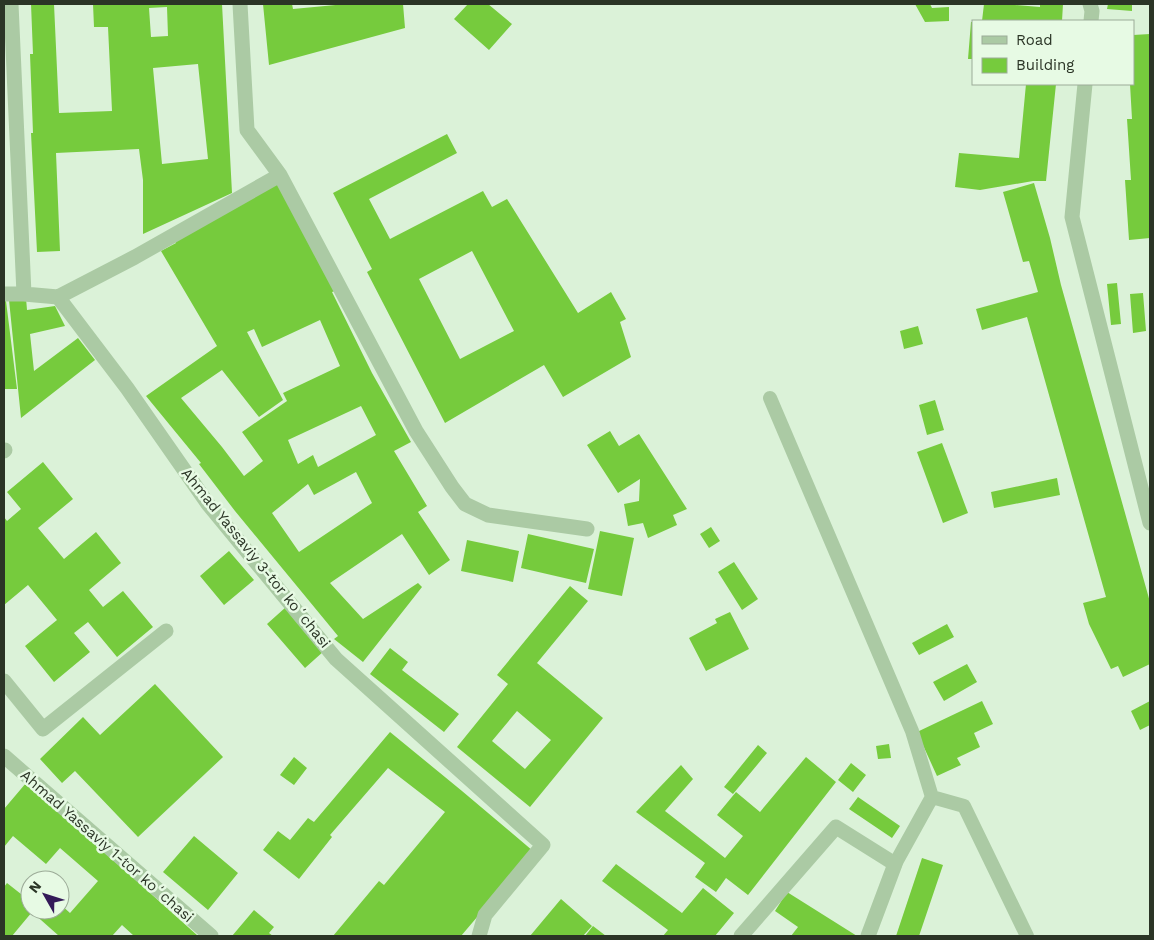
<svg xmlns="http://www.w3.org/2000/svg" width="1154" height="940" font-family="'Work Sans',sans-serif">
  <rect width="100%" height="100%" fill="#dbf2d8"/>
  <path fill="#76cb3d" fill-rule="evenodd" d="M31,4h23l5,109 53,-2 -4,-84h-14l-1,-23h129l10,189 -89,41v-54l-4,-31 -83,4 4,98 -23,1 -6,-119h2l-3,-79h3zM167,7l1,29 -17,1 -2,-29zM198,64l10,95 -46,5 -9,-96z
    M263,4h29l1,5 53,-5h57l2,24 -136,37z
    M468,4h20l24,20 -23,26 -35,-31z
    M915,4h15l2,4 17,-1v14l-24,1z
    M984,4h18l38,3v-3h23l-1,17h-80z
    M1108,4h24v7l-25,-2z
    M971,22h2v37h-5z
    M1150,34v204l-21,2 -4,-60h6l-4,-61h5l-2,-35h3v-49z
    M1026,84h30l-10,97h-13l-53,9 -25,-3 4,-34 60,5z
    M447,134l10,19 -88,46 21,40 93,-48 9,16 15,-8 71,114 33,-21 15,27 -6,3 11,35 -68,40 -19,-32 -99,58 -78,-151 5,-3 -39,-76zM472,251l42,80 -54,28 -41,-80z
    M280,183l55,108 -3,1 40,81 39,69 -17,9 33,55 -9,6 32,48 -21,15 -27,-41 -72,49 33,36 55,-36 4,4 -59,75 -29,-23 4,-3 -103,-125 -36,-47 2,-1 -55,-67 71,-50 -56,-95 15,-8 -3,-5zM320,320l20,46 -57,27 4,8 -45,31 21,29 -19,15 -22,-29 -41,-49 41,-28 37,47 24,-17 -36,-68 7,-3 8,18zM361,406l15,29 -58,32 -5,-12 -15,9 -10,-24zM356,472l16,31 -73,49 -27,-39 36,-29 6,11z
    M1034,183l16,55 11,47 89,317v62l-27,13 -5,-11 -7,3 -22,-45 -6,-21 23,-6 -79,-280 -45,13 -6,-21 62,-17 -9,-31 -6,1 -20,-70z
    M1117,283l4,41 -10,1 -4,-41z
    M1143,293l3,38 -13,2 -3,-39z
    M26,298l1,12 28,-4 10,20 -35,8 4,37 44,-33 17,22 -74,58 -12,-118z
    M4,301h2l11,88h-13z
    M918,326l5,18 -19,5 -4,-18z
    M935,400l9,30 -17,5 -8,-30z
    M610,431l9,15 20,-12 48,75 -14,6 4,10 -29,13 -5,-15 -15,3 -4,-22 15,-3 1,-22 -22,14 -31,-48z
    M942,443l26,70 -25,10 -26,-71z
    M43,462l30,37 -35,29 26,31 32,-27 25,31 -32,27 14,17 20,-16 30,36 -36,30 -29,-35 -14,11 16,19 -36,30 -29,-36 32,-26 -29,-35 -24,20v-88l3,4 14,-12 -14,-17z
    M1057,478l3,17 -66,13 -3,-16z
    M711,527l9,14 -11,7 -9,-14z
    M600,531l34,7 -12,58 -34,-7z
    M528,534l66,15 -8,34 -65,-15z
    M467,540l52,11 -6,31 -52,-11z
    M229,551l25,29 -30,25 -24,-29z
    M734,562l24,37 -16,11 -24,-38z
    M570,586l18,15 -51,62 66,55 -73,89 -73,-60 51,-63 -11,-9zM517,711l34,29 -26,29 -33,-28z
    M286,607l38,44 -19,17 -38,-44z
    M730,612l19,37 -43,22 -17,-33 28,-15 -2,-4z
    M947,624l7,13 -35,18 -7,-12z
    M390,648l18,14 -6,8 57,44 -15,18 -74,-58z
    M967,664l10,18 -33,19 -11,-19z
    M155,684l68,73 -85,80 -63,-66 -13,12 -22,-24 43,-42 17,18z
    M982,701l11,23 -19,9 6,14 -23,11 4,7 -24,11 -20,-44z
    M1150,701v24l-10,5 -9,-19z
    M390,732l72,59 71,60 -72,85h-128l46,-55 5,4 61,-73 -57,-44 -58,67 2,2 -33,42 -36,-29 15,-19 12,9 18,-22 6,4z
    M889,744l2,14 -13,1 -2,-13z
    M758,745l9,8 -34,41 -9,-7z
    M294,757l13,11 -13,17 -14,-10z
    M806,757l30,25 -88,113 -22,-17 -10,14 -21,-15 10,-14 -69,-51 45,-47 12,14 -28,32 60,47 18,-22 -26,-21 19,-23 24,20z
    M851,763l15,12 -13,17 -15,-12z
    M26,783l105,93 67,60h-64l-12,-11 -10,11h-53l-27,-24 -20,24h-8v-49l3,-4 19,15 4,-5v17h30v-6l10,9 28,-32 -38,-33 -14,16 -33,-28 -9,11v-38z
    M858,797l42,29 -8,12 -43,-29z
    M194,836l44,37 -30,37 -45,-38z
    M922,858l21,7 -24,71h-23z
    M616,864l66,49 21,-25 31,25 -19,23h-52l5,-6 -66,-49z
    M787,892l70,44h-66l7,-9 -23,-16z
    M561,899l31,27 -9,10h-53z
    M254,910l20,17 -5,6 4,3h-41z
    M593,926l13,10h-21z"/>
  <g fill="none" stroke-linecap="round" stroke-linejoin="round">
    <path stroke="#abcaa4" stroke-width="14" d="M770,398l142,333 20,66 -37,67
      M932,797l32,9 63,130"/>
    <path stroke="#abcaa4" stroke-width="15" d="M11,4l13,290
      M240,4l7,126 33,45 136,256 36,56 13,17 23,11 99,14
      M1090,4l2,7 -1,10
      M1085,84l-13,133 78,306
      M280,175l-145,82 -77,40 69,91 81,116 128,155 207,186 -58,70 -6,21
      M4,294h20l34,3
      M4,451l1,-1
      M4,681l39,48 123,-98
      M4,756l207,180
      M741,936l95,-109 59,37 -27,72"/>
  </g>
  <g text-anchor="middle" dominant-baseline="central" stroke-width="5" stroke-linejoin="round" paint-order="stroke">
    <g font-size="15" fill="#2b3526" stroke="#e7fae4">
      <text transform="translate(256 558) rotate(51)">Ahmad Yassaviy 3-tor koʻchasi</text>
      <text transform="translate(107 846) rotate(41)">Ahmad Yassaviy 1-tor koʻchasi</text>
    </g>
  </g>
  <rect width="1154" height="940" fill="none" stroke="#2b3526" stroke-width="10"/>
  <rect x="972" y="20" width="162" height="65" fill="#e7fae4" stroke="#9cab98"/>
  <rect x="982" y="36" width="25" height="8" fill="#abcaa4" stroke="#9cab98"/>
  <text x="1016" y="45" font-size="15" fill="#2b3526">Road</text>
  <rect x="982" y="58" width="25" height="15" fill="#76cb3d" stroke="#9cab98"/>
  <text x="1016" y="70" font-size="15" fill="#2b3526">Building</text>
  <g transform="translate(45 895) rotate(309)"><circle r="24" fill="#e7fae4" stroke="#9cab98"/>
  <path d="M0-4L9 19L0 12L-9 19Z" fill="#341a58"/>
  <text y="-8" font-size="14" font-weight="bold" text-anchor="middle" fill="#2b3526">N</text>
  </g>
</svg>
